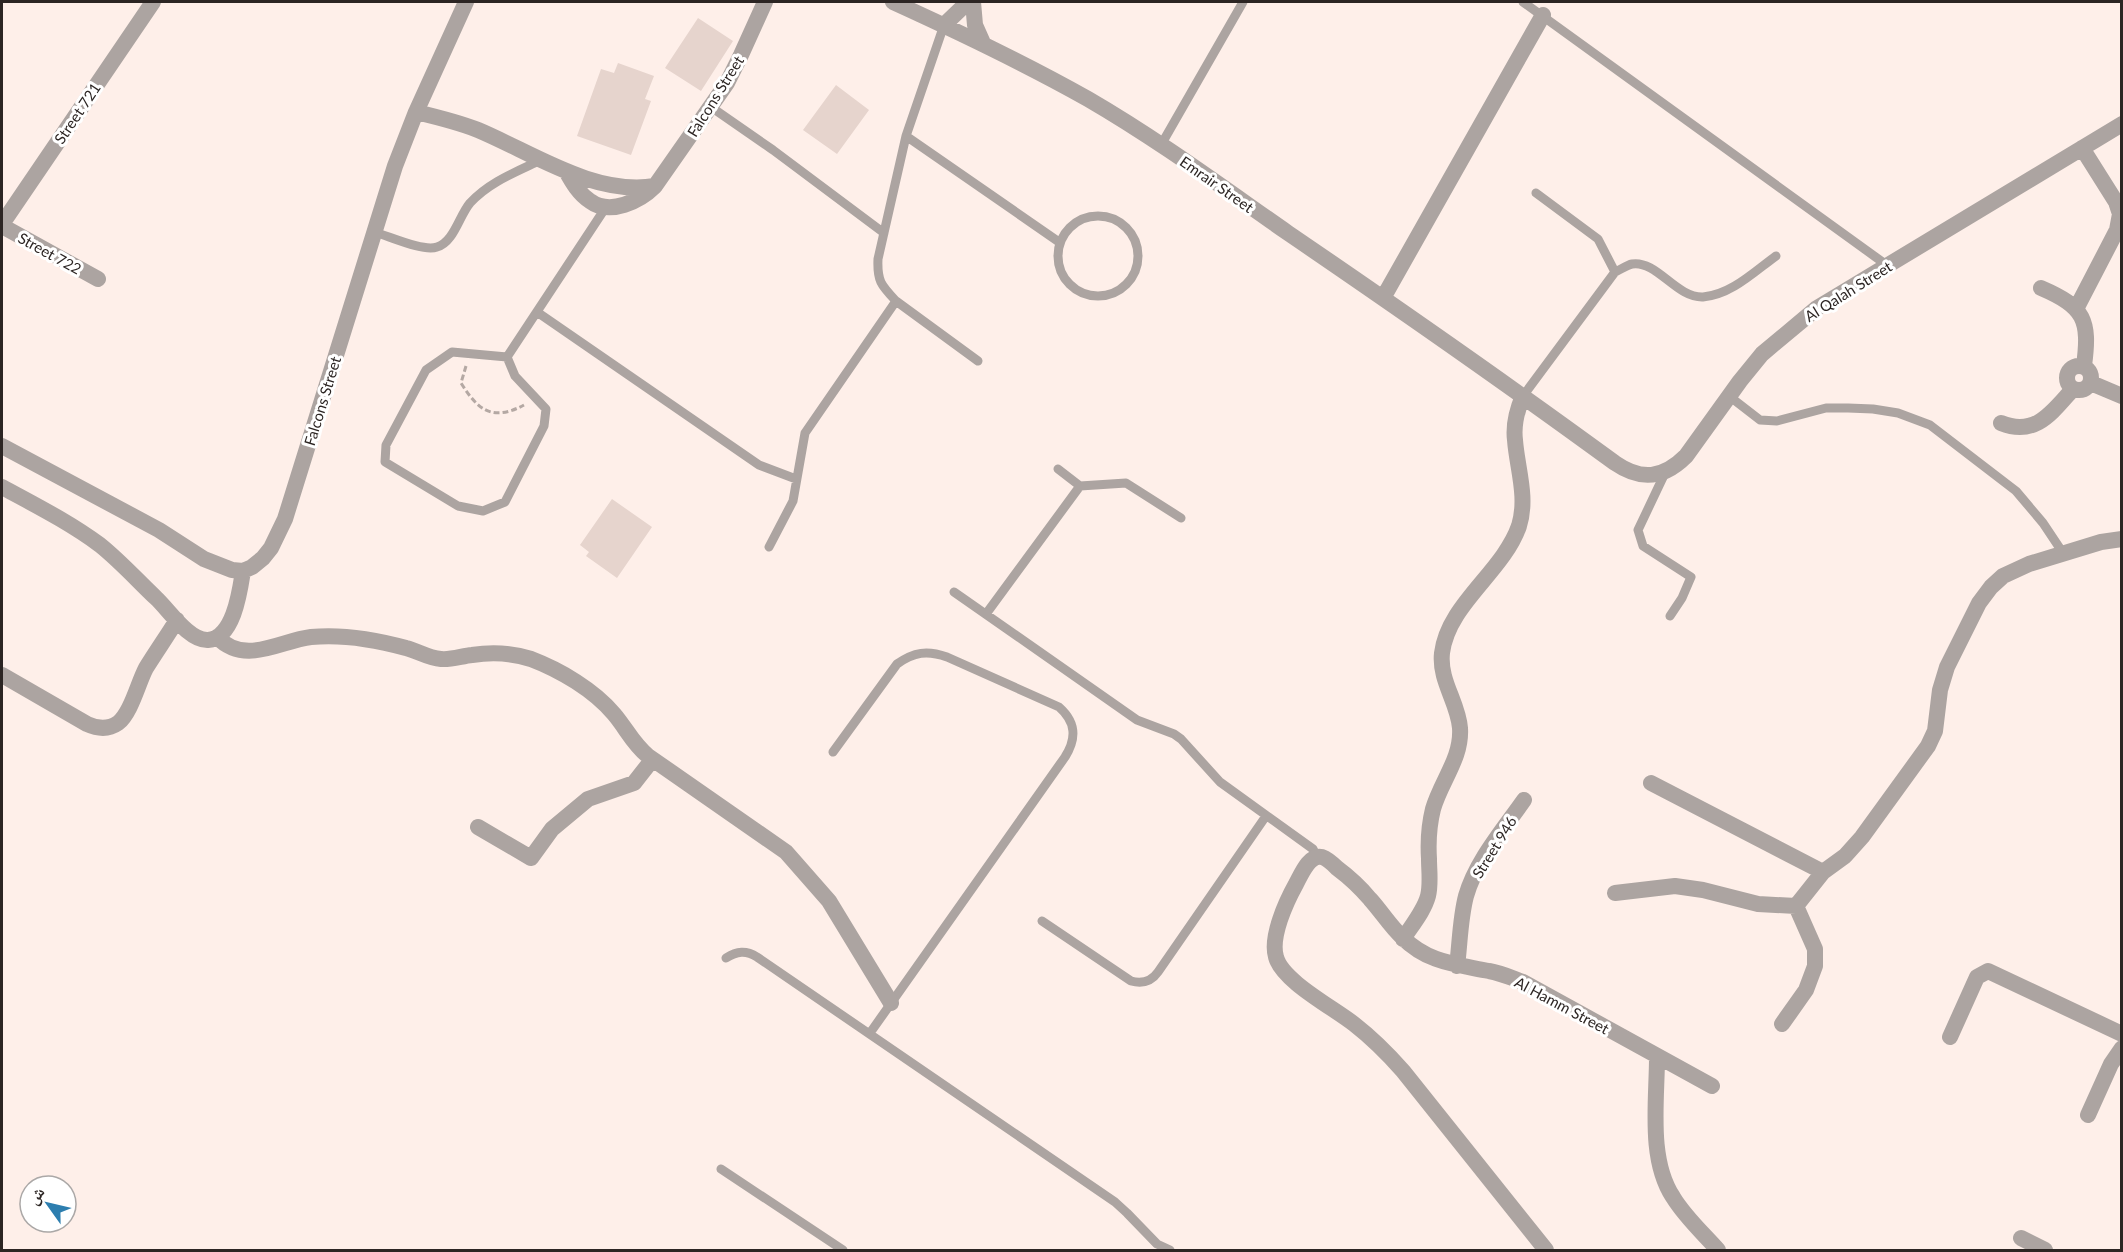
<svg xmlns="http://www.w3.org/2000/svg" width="2123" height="1252" font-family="Lato,'Noto Naskh Arabic',sans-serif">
  <rect width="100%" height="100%" fill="#feefe9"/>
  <path fill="#e6d4cd" d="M698,18l35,23 -32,50 -36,-23z
    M618,63l36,13 -9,23 6,2 -20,54 -54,-19 24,-67 13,4z
    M836,85l33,25 -32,44 -34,-24z
    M612,499l40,28 -35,51 -31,-22 3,-4 -9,-7z"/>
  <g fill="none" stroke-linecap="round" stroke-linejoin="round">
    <path stroke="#b4a8a3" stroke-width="3" stroke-dasharray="6 3" stroke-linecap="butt" d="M466,366l-5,17c17,27 31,39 63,22"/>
    <path stroke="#aca4a1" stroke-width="9" d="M1523,2l365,264
      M711,107l62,43 111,83
      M906,136l153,106
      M1161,145l82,-143
      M1536,193l62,46 17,33
      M1058 256a40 40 0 1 1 80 0a40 40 0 1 1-80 0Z
      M374,232c15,4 49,20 63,15 17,-5 22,-31 33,-44 19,-21 46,-31 71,-43
      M896,301c-15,-16 -19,-20 -18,-42l28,-123 38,-111
      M537,312l222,153 37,14
      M507,357l-55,-5 -26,18 -40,75 -1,17 73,44 25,5 22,-9 39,-76 2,-17 -31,-33 -8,-19 99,-150
      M1523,396l92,-124c5,-2 12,-7 17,-8 25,-4 44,34 71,33 28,-2 52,-26 73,-41
      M1729,396l31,24 17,1 49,-13h22l25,1 25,4 32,12 86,66 27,32 20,30
      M1058,469l22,17 46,-3 55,35
      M1665,473l-27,57 5,16 48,31 -9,21 -12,18
      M769,547l24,-46 12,-68 91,-132 82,60
      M954,592l183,128 37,14 7,5 39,43 93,67 4,8
      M986,614l94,-128
      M833,752l64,-88c17,-12 30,-14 50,-7l112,50c17,15 18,31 6,50l-195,276
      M1042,921l89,60c11,3 20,1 27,-9l108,-156
      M726,958c11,-7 20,-8 31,-1l358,245 12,11 30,31 13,6
      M721,1169l122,81"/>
    <path stroke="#aca4a1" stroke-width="16" d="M893,2c66,30 131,61 195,97 69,40 134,88 200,134 110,75 219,151 327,230 26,18 48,16 71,-7l54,-75 22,-27 55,-46 305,-184
      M973,2l2,23 8,18
      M944,25l24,-23
      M416,112l50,-110
      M566,171c6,11 13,23 24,30 20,15 50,0 65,-15l72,-103 14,-28 24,-53
      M2,224l151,-222
      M2,226l96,53
      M2041,288c44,19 49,32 43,78
      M1383,298l160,-283
      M2076,309l41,-79 3,-16 -4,-12 -34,-54
      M2067 378a12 12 0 1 1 24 0a12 12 0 1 1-24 0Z
      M2091,383l31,13
      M2001,423c35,14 51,-11 72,-34
      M2,446l157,84 45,29 28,11 11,1 9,-4 11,-9 8,-10 14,-29 110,-353 21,-54c21,5 42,10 62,18 55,23 116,66 177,56
      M2,487c33,18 67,35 98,58 20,16 38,36 56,53 13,12 33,43 52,42 26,-2 32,-50 35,-69
      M217,637c28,29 62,4 94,0 31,-3 66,3 95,11 12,3 22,10 35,11 10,1 21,-3 31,-4 20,-3 40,-2 59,4 29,11 63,31 83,55 12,14 19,30 34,42l138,96 43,49 62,102
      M2,675l85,49c11,5 21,6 31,-1 13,-10 20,-40 28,-55 10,-16 21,-32 31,-48
      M1651,783l172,89 22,-16 17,-19 66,-91 7,-15 5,-41 7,-23 32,-64 12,-16 12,-11 26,-12 72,-22 21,-3
      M478,827l53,31 21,-29 36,-30 46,-16 18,-23
      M1615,893l60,-7 28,4 55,14 38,2 27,-34
      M1403,939c9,-14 21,-28 25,-43 3,-12 1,-25 1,-37 -1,-16 0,-34 4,-50 8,-28 29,-51 27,-81 -2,-26 -21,-47 -18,-75 6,-49 61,-81 77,-127 9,-29 -2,-58 -4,-86 -2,-16 2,-30 8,-44
      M1457,966c3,-23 3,-47 9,-70 10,-35 37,-66 58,-96
      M1782,1024l24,-34 9,-24v-17l-19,-43
      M1950,1037l27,-60 11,-6 134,63
      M1657,1057c0,44 -9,102 16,140 12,20 30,36 45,53
      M2088,1115l23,-51 11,-16
      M2021,1238l24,12
      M1546,1250l-143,-179c-15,-17 -31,-33 -49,-47 -20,-16 -72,-43 -78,-67 -6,-20 10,-55 20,-73 5,-9 13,-30 26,-27 6,2 11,7 15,11 12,9 23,19 33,31 11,12 20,27 32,38 26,26 53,27 87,34 12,2 23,7 34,11l189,104"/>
  </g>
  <g text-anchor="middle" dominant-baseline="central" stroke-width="6" stroke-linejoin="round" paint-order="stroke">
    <g font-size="15" fill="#2c2523" stroke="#fff">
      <text transform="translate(715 96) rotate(-58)">Falcons Street</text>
      <text transform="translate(77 113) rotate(-56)">Street 721</text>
      <text transform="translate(1217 184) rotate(35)">Emrair Street</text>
      <text transform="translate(50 253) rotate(29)">Street 722</text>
      <text transform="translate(1848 291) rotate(-32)">Al Qalah Street</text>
      <text transform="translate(322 401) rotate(-73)">Falcons Street</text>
      <text transform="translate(1494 847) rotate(-58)">Street 946</text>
      <text transform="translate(1562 1005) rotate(28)">Al Hamm Street</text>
    </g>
  </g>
  <rect width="2123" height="1252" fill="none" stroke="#2c2523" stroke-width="6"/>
  <g transform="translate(48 1204) rotate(304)"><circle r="28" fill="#ffffff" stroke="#aba8a7" stroke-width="1.5"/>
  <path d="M0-4.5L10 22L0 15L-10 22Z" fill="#2d7eaf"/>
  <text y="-9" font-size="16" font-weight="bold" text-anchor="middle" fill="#2c2523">ش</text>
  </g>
</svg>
